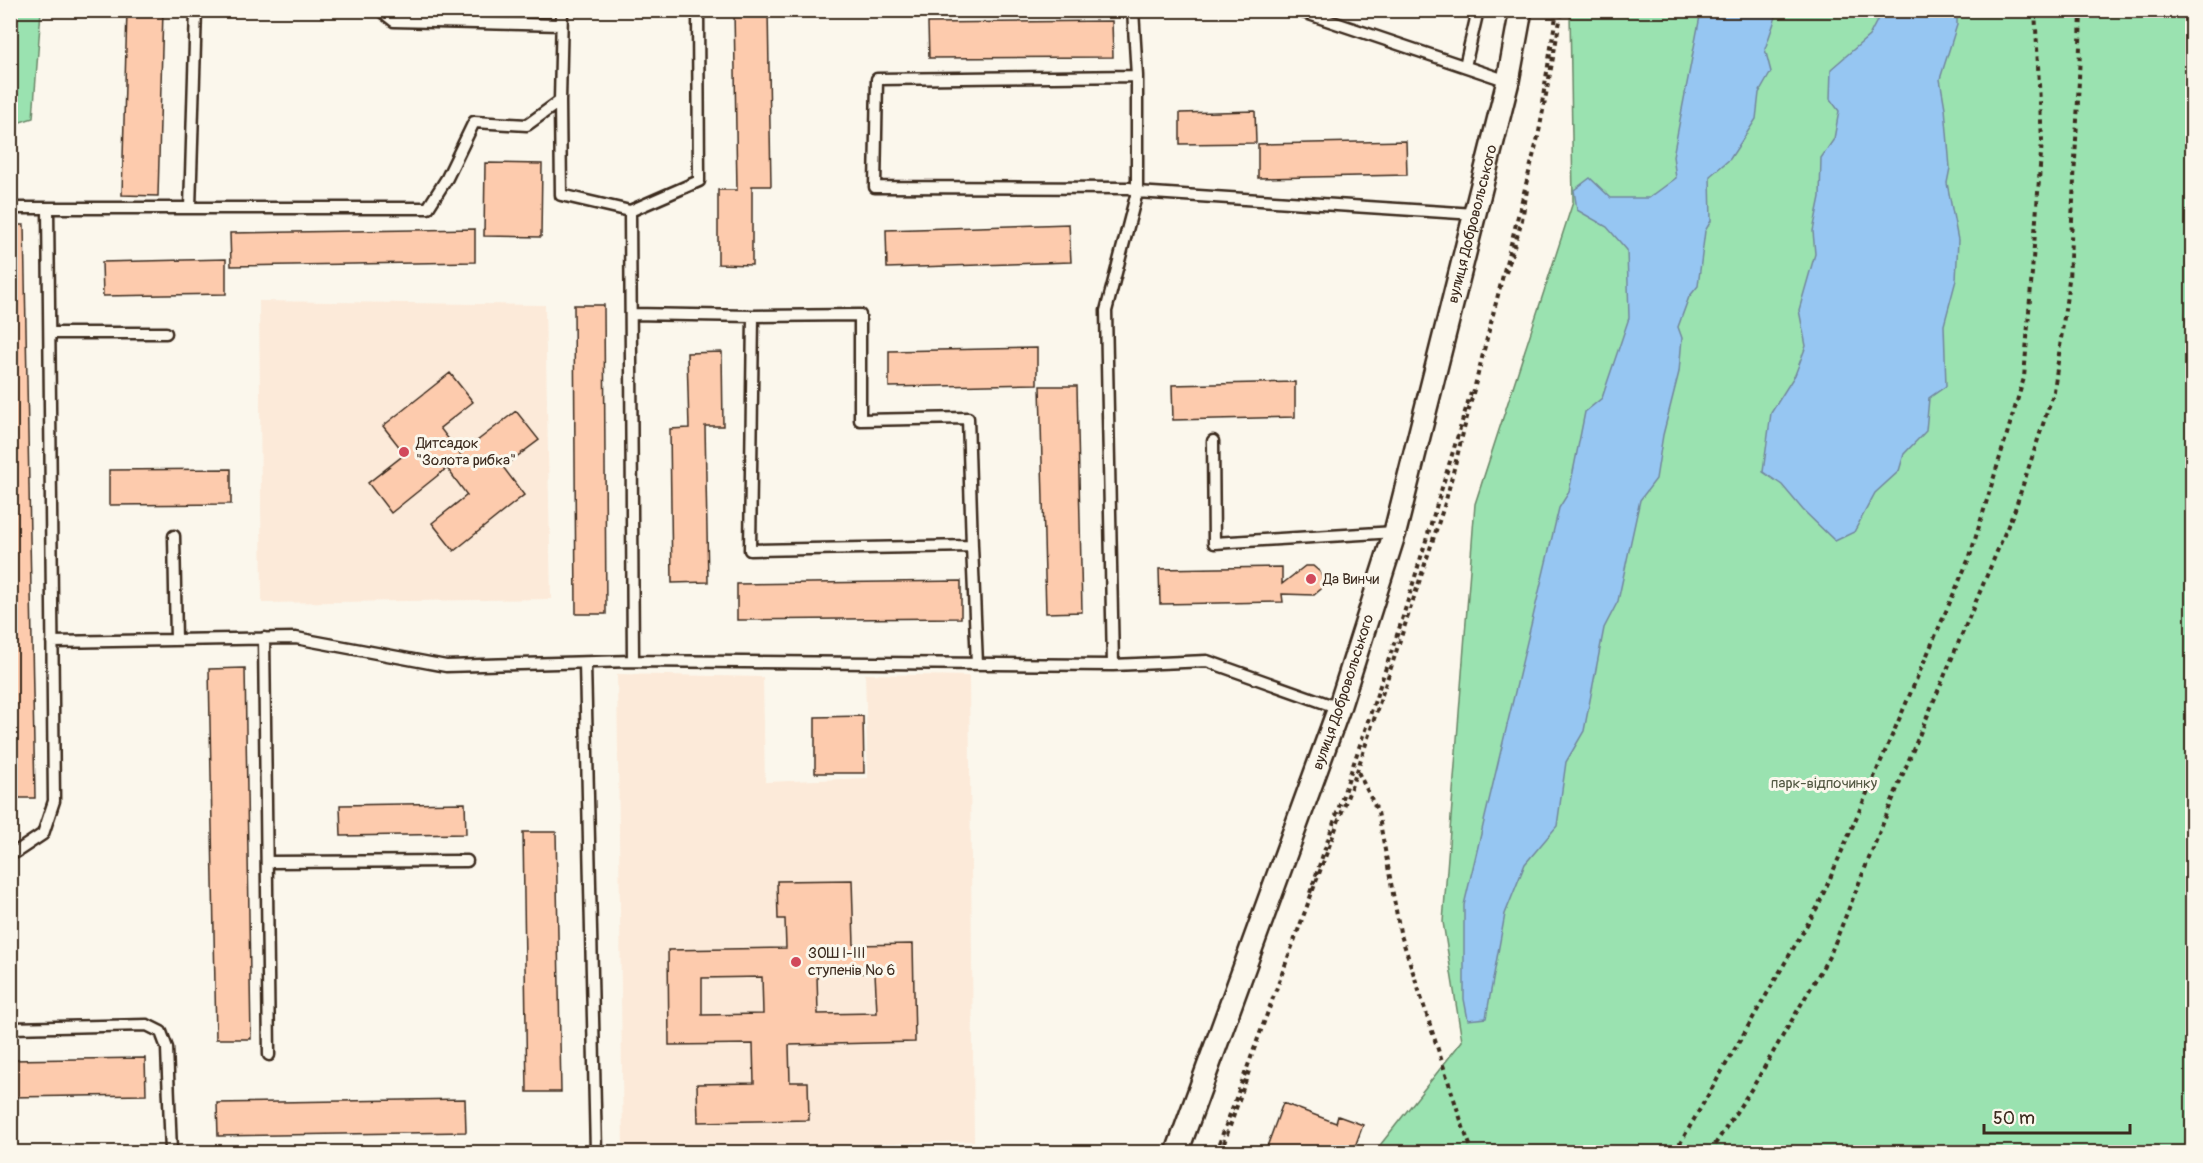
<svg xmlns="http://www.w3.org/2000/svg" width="2203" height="1163" font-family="Pangolin,sans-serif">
  <rect width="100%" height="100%" fill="#fbf7ec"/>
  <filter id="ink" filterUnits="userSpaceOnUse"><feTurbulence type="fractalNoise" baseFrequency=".0167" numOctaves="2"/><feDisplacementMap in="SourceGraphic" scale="12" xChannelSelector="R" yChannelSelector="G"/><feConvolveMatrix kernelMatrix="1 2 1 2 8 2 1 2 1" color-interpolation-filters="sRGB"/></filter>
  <g filter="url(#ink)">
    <path fill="#fcead9" d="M259,301l286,4 6,294 -289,4z
      M617,674l146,3 2,105 103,-4 -3,-104 104,2 5,465 -351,11z"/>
    <path fill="#9ae2b0" stroke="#6a8667" stroke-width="1.5" d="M10,11h31l-8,107 -22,7z
      M1570,11h622v1141h-815l4,-8 81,-103 -19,-119 32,-418 98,-302z"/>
    <path fill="#96c6f2" stroke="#72889d" stroke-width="1.5" d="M1701,11h77l-13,38 6,23 -12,21 -3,26 -26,40 -20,17 1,45 -6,10 -7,55 -9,11 -11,30 4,11 -3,34 -16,63 -7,44 -16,21 -22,101 -14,27 -20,103 -18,31 -9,64 -32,38 -20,50 -19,104 -18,2 -4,-21v-94l95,-397 10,-16 16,-80 17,-14 27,-80 -2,-68 -20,-23 -30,-17 -3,-20 16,-12 21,20h38l27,-20 -3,-22z
      M1882,11h75v14l-17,54 5,29 5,60 -3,15 11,57 -2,40 -12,45 2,61 -17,12 -3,33 -22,23 -5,17 -24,22 -21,39 -19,9 -32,-31 -21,-25 -19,-13 8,-59 24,-38 11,-29 -7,-36 16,-56 -2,-23 7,-34 1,-39 13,-19 5,-28 -9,-12 1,-30 38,-33z"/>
    <path fill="#fdcbad" stroke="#3b2a1e" stroke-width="1.5" fill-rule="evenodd" d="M127,10h36l-5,186 -36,-1z
      M734,10h34l3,176h-19v79l-34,-1v-74h19z
      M1112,21l1,36 -184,1 -1,-35z
      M1255,111l1,32 -76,1v-31z
      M1406,141l1,34 -149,3v-34z
      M485,163l57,1 -1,73 -57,-1z
      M1069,224l2,38 -184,6 -1,-38z
      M10,225h14l11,573h-25z
      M475,229v33l-244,4 -1,-33z
      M226,259v35l-123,2 -1,-34z
      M574,305h30l2,309h-30z
      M1037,348v36l-148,3v-36z
      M722,352l1,74h-18l3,156 -36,1 -2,-154 19,-1 -2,-75z
      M450,373l23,29 -33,26 20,26 56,-43 23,29 -36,27 21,28 -70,56 -22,-28 35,-28 -20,-27 -56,45 -23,-30 37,-29 -22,-28z
      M1295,382v35l-122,3 -1,-35z
      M1040,386h37l5,226 -36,1z
      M231,469v35l-122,1v-35z
      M1305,566h8l7,6 3,7 -2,10 -7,6 -32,-1 1,8 -123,2 -1,-35 123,-2v17z
      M961,581v37l-224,2v-36z
      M245,668l6,371h-35l-7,-370z
      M863,716l1,57h-49v-56z
      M465,803l1,31 -125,2 -1,-31z
      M523,832h33l5,260h-34z
      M852,880l2,65 59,-1 2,98 -126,3 1,37h18l1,38 -111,2 -1,-38 57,-1 -1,-39 -84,1 -1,-95 118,-2 -1,-29h-7l-1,-38zM875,973l2,40 -59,1 -1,-40zM762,977l1,37 -61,1v-37z
      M145,1058l1,37 -136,2v-37z
      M465,1099l1,33 -248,4 -1,-33z
      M1283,1103l53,20 2,-7 25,9 -10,27h-88z"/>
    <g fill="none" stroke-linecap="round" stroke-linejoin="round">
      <defs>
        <path id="lane" d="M380,10l14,11 167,4
          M1133,10l4,66 -260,3 -2,108 255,1 7,4 338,22
          M1297,10l211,71
          M1465,66l13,-56
          M560,101l1,94 69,16 3,450
          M10,208h418l19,-30 27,-56 53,3 33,-24 2,-91
          M190,208l6,-198
          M630,211l69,-30 -1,-171
          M631,314l122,2 -3,234 222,-4 5,118
          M753,316l107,-1v105l108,-2 4,128
          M50,333h116
          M1213,441l1,102 181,-11
          M174,536l2,104
          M264,638l5,417
          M52,642l244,-4 150,28 187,-5 480,4 94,-4 132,47
          M585,663l11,489
          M1113,665l-7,-354 31,-119v-116
          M10,853l6,-1 27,-18 11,-33 -6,-593
          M267,862l200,-1
          M11,1028l136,-3 14,7 6,16 4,104"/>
        <g id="street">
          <path id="s1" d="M1177,1152l162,-444 56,-176 113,-451 13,-71"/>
        </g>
      </defs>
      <use href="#lane" stroke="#3b2a1e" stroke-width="15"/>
      <use href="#street" stroke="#3b2a1e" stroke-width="26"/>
      <path stroke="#3b2a1e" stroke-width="4" stroke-dasharray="4.5 4.5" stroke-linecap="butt" d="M1542,103l15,-93
        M1506,273l16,-53 5,-30
        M1358,772l20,40 22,120 65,201 8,19
        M1310,893l91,-270 70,-231
        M1216,1152l141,-381 89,-271 92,-363 24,-127
        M1221,1152l28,-81
        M1675,1152l143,-246 152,-350 54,-178 18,-238 -7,-130
        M1710,1152l44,-67 76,-130 75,-186 110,-260 39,-118 15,-111 10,-200 2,-70"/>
      <use href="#lane" stroke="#fbf7ec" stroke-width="10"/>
      <use href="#street" stroke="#fbf7ec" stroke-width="21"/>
    </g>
  </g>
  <g fill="#d1495b" stroke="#fbf7ec" stroke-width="2">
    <circle cx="404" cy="452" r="6"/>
    <circle cx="1311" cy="579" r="6"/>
    <circle cx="796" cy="962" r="6"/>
  </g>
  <g text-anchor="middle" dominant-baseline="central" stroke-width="6" stroke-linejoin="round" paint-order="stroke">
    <g font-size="15" fill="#3b2a1e" stroke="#fbf7ec">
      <text stroke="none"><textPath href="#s1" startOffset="975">вулиця Добровольського</textPath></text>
      <text stroke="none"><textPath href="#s1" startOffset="489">вулиця Добровольського</textPath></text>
    </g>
    <g font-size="15" fill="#3b2a1e" stroke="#fbf7ec" text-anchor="start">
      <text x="416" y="443">Дитсадок<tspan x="416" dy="17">"Золота рибка"</tspan></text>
      <text x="1323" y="579">Да Винчи</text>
      <text x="808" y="953">ЗОШ І-ІІІ<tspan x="808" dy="17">ступенів № 6</tspan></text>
    </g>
    <g font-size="15" fill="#535842" stroke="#fbf7ec">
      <text x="1824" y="783">парк-відпочинку</text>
    </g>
  </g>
  <rect width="2203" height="1163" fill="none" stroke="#fbf7ec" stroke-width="36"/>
  <rect x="18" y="18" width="2167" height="1127" fill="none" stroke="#3b2a1e" stroke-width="2" filter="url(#ink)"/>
  <path d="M1984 1124v9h146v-9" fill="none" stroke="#3b2a1e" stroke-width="3"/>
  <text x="1993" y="1124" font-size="18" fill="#3b2a1e" stroke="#fbf7ec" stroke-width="4.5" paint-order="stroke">50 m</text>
</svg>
